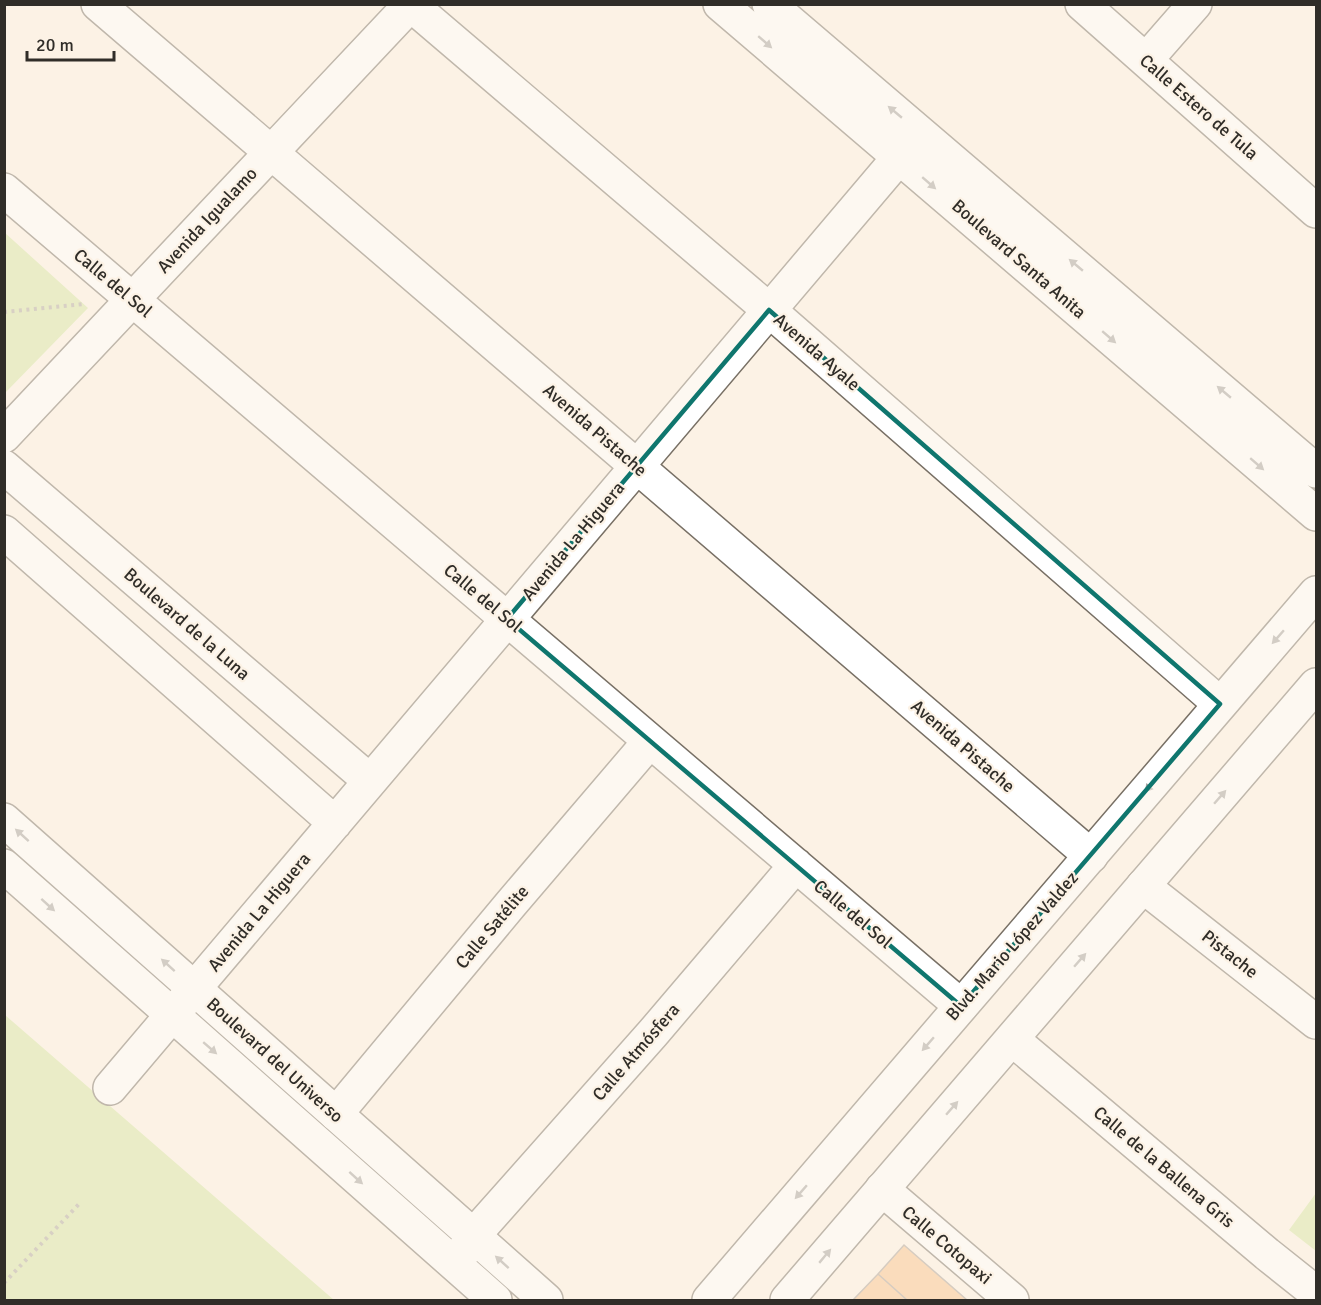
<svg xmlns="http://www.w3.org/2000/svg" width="1321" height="1305" font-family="Signika,sans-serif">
  <rect width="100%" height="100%" fill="#fcf2e5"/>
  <path fill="#d5e5a2" d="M4,232l84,76 -83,85h-1z
    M5,1015l329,285h-329z
    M1316,1193v58l-27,-21z"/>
  <path fill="#f9c189" stroke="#a99e94" stroke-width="1.5" d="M904,1245l63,55h-60l-29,-26z
    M878,1274l29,26h-54z"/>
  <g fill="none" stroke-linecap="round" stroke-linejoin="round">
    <defs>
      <path id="street" d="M98,4l993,852
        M410,4l359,306 451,394
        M1082,4l234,207
        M1146,60l49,-56
        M4,190l957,816
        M4,436l407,-432
        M4,467l366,314
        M4,532l331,291
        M1143,886l173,136
        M1012,1039l255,215 49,39
        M110,1088l808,-953
        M336,1114l174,-209 140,-164
        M882,1189l130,111
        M458,1260l15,-24 180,-203 143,-168"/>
      <path id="secondary" d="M720,4l596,510
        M769,4l547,467
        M4,820l542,480
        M4,866l491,434
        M709,1300l607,-707
        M787,1300l529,-615"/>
    </defs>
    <use href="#street" stroke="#787065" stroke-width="36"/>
    <use href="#secondary" stroke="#787065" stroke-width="36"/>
    <path stroke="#ada69c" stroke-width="4" stroke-dasharray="3 4.5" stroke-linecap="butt" d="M4,312l80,-8
      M4,1283l76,-80"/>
    <use href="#street" stroke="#fff" stroke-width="33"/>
    <use href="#secondary" stroke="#fff" stroke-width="33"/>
  </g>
  <defs><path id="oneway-solid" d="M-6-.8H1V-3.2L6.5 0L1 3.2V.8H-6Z" transform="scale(1.5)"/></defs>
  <g fill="#a2a09e">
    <use href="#oneway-solid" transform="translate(765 42) rotate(41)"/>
    <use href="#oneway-solid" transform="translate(895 112) rotate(-140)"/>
    <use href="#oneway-solid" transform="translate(929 183) rotate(41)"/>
    <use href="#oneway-solid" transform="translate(1076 265) rotate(-140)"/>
    <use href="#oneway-solid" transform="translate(1109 337) rotate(41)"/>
    <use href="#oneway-solid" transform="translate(1224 392) rotate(-140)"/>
    <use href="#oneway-solid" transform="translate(1257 464) rotate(41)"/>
    <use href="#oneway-solid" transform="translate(1278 637) rotate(131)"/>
    <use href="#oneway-solid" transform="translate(1151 785) rotate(131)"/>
    <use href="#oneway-solid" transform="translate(1220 797) rotate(-49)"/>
    <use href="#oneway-solid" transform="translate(22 835) rotate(-138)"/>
    <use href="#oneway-solid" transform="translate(48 905) rotate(42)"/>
    <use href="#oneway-solid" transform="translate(1080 960) rotate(-49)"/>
    <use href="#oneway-solid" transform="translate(168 965) rotate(-138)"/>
    <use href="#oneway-solid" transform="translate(928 1044) rotate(131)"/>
    <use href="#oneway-solid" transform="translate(210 1048) rotate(41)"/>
    <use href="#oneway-solid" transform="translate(952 1108) rotate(-49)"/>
    <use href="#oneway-solid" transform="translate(356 1178) rotate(42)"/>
    <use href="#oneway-solid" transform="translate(801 1192) rotate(131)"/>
    <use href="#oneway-solid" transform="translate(825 1256) rotate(-50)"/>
    <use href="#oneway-solid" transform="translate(502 1262) rotate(-138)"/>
  </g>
  <path d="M0 0H1321V1305H0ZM769,310l451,394 -259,302 -454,-387z" fill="#fcf2e5" fill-opacity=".55" fill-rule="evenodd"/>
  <path fill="none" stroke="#0f766e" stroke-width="4.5" stroke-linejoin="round" d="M769,310l451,394 -259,302 -454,-387z"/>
  <g text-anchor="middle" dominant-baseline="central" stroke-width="4.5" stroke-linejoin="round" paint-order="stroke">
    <g font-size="18" fill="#302d28" stroke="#fcf2e5">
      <text transform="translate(1199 107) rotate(41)">Calle Estero de Tula</text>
      <text transform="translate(207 220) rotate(-47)">Avenida Igualamo</text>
      <text transform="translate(1019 259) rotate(41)">Boulevard Santa Anita</text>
      <text transform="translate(113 283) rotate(40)">Calle del Sol</text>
      <text transform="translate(817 352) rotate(41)">Avenida Ayale</text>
      <text transform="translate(595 430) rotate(41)">Avenida Pistache</text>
      <text transform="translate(573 541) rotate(-50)">Avenida La Higuera</text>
      <text transform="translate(483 598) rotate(40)">Calle del Sol</text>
      <text transform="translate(187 624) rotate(41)">Boulevard de la Luna</text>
      <text transform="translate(963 746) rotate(41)">Avenida Pistache</text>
      <text transform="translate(259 912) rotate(-50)">Avenida La Higuera</text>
      <text transform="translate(853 914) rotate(40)">Calle del Sol</text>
      <text transform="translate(492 927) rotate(-50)">Calle Satélite</text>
      <text transform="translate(1012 946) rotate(-49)">Blvd. Mario López Valdez</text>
      <text transform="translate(1230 954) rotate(38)">Pistache</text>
      <text transform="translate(636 1052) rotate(-49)">Calle Atmósfera</text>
      <text transform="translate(275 1060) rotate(42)">Boulevard del Universo</text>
      <text transform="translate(1164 1167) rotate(40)">Calle de la Ballena Gris</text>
      <text transform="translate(947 1245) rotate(40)">Calle Cotopaxi</text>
    </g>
  </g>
  <rect width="1321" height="1305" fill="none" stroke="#302d28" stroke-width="12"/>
  <path d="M27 51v9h87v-9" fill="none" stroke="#302d28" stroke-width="3"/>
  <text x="36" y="51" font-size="18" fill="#302d28" stroke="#fcf2e5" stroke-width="4.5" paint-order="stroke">20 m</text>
</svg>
